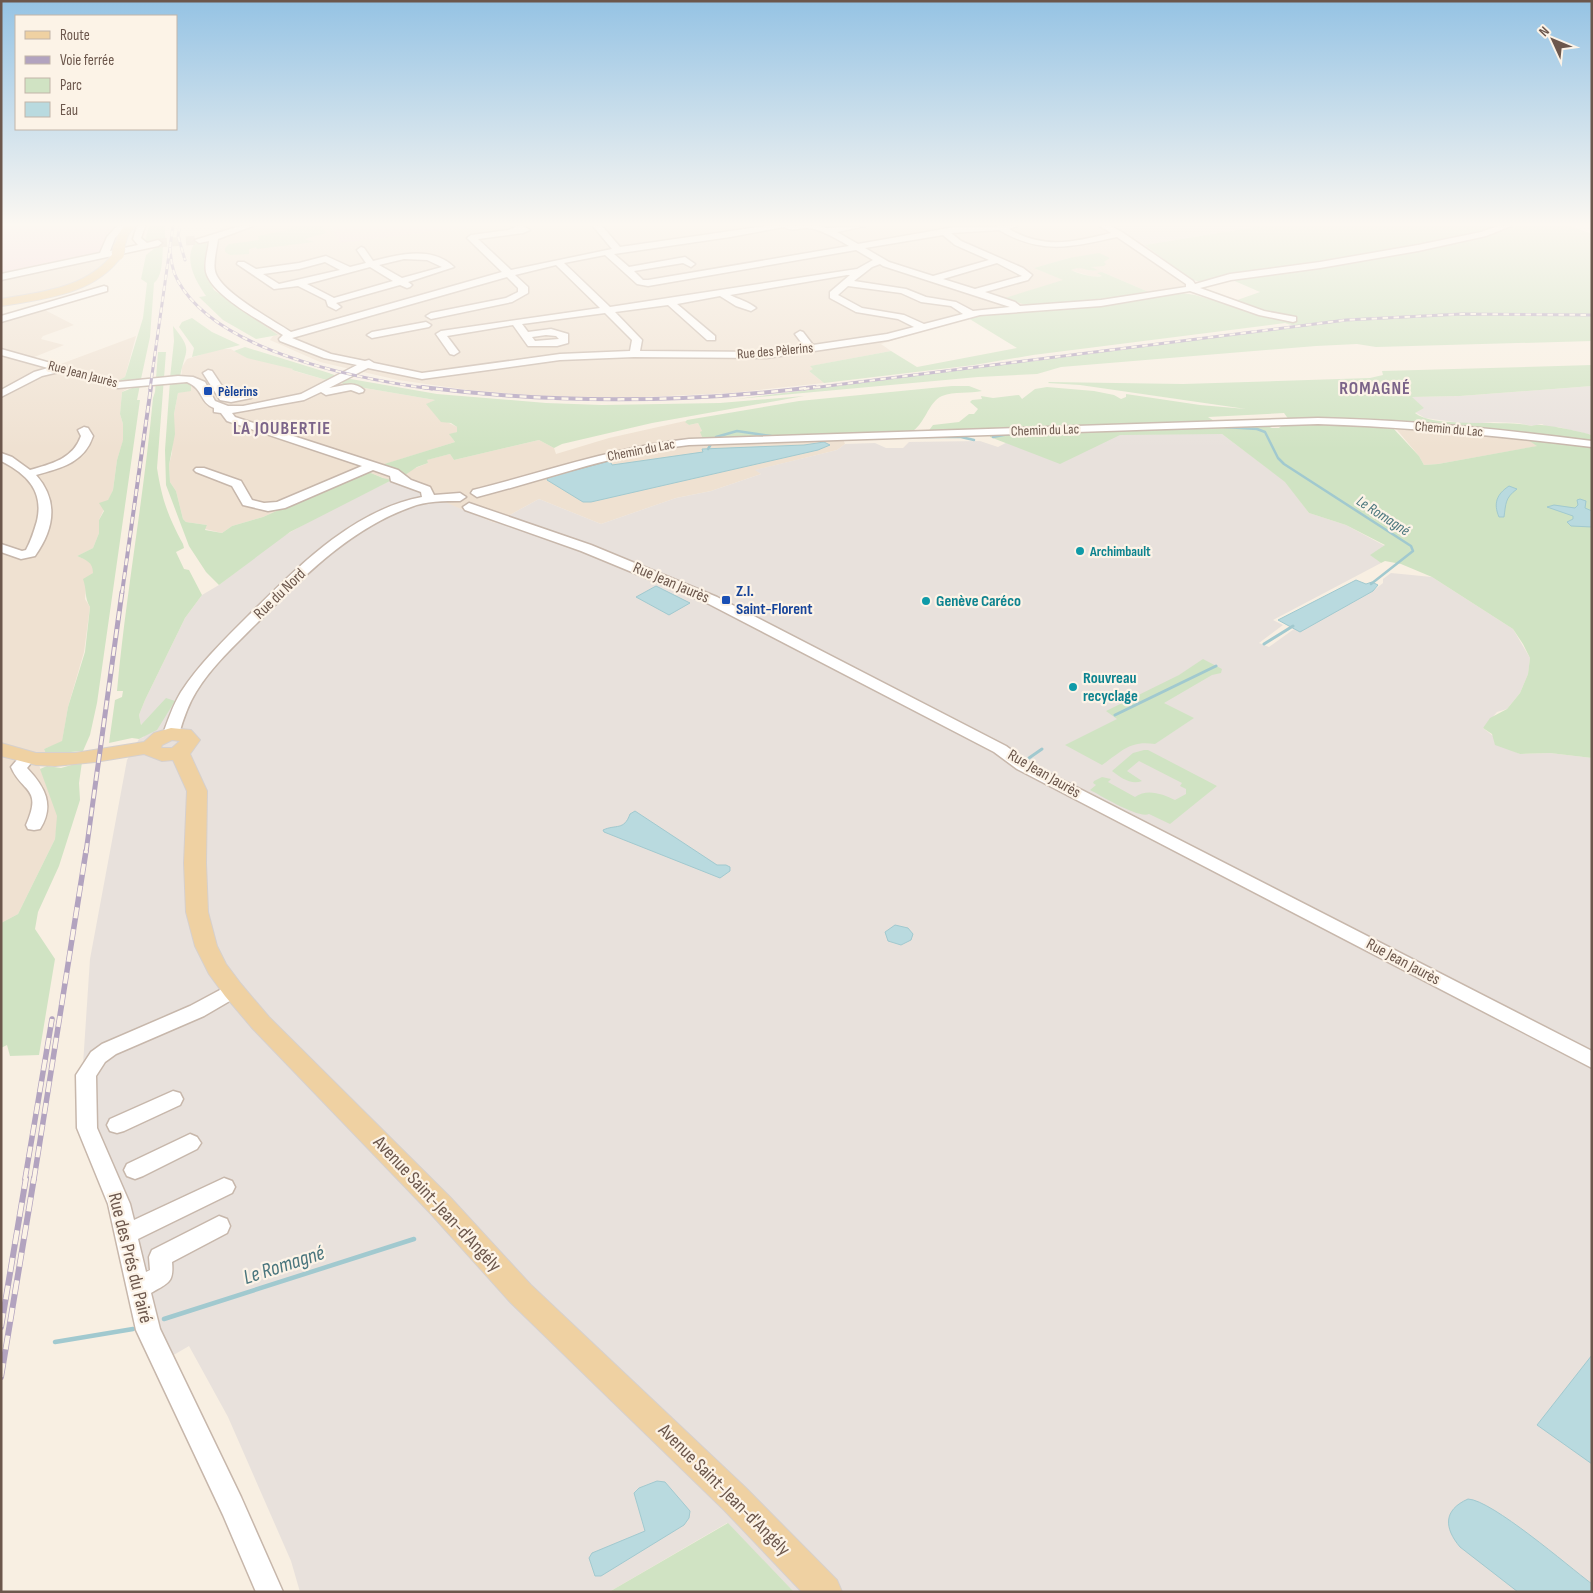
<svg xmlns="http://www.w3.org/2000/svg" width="1593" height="1593" font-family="'Sofia Sans Condensed',sans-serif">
  <rect width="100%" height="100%" fill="#f8efe2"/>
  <path fill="#efe1d1" d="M224,226h886l35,19 48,36 -11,12 -24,3 -56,-24 1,3 -9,2 -24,-7 11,-3 11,4 5,-1 -28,-12 -34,10 29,12 -35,26 -61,12 -87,26 10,7 -80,15 3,3 -5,2 15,12 -94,10 -105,5h-59l-98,-8 -70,-10 -78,-18 -50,-22 3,-4 4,-1 -55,-38 -14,-15 -4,-12 3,-23 -3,-7 10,-5z
    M113,255l-20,20 -35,14 -57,13v-24z
    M41,308l33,17 -31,11 -2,3 23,6 -32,13 26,7 78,-29 -11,41 -5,3 8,2 -1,7 -5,3 -2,22 3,10v17l-6,19 -4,30 -14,30v13l-6,15 -16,8 12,5 4,6v6l-7,14 -1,12 5,8 -6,45 -16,55 -6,35 -18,7 2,5 -7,11 19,51 -3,23 -37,75 -17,9v-603z
    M219,349h12l3,2 60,18 -2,1 6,2 32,9 10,-4 13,9 82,14 -8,4 12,14 18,9v5l-7,3 5,7 -73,23 31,4 15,-6 -2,-3 24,-6 4,6 85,-20 15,8 2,6 53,-16 76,-17 4,4 9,-2 4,8 141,8 2,5 -8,6 -81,20 5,4 -50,17 -35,7 -75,26 -62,-25 -44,24 -129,-52 -103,46 -31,9 -10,7 -17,-4 2,-4 -21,-3 -3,-3 -7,-28 -6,-9 -1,-17 3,-12 2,-39 4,-21 13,-3 -10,-9 1,-14 5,-8z
    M1389,426l139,14 10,6 -100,18 -14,1 -5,-9 -22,-26z"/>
  <path fill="#e8e1dc" d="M1110,226h151l-116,19z
    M1592,386v49l-34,-8 -9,1 -7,-4 -10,2 -14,-3 -24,-1 -25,2 -44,-6 -10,-6 8,-4 -12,-11 49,-1z
    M1152,433l70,1 64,48 23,31 37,12 39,21 -14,9 10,8 -108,57 10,5 -24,18 10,4 25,-18 6,2 73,-40 10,-8v-4l8,-6 41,4 81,52 17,29 -2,16 -8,19 -13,16 -10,3 -14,16 28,22 9,4 30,-1 42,5v834h-798l-67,-69 -118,69h-309l-9,-31 -63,-144 -39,-71 -36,21 -7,-18 -13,-58 -29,-104 -21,-44 -3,-33 10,-151 37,-199 12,-21 5,-2 2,-16 -5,4 -2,-10 6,-15 40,-82 17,-23 17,-10 61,-47 37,-21 75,-37 103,43 44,-24 62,25 75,-26 35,-7 50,-17 -6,-4 82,-20 8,-6 30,-1 11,5h17l6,-6 71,-1 18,6 17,-9z"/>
  <path fill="#f5d6da" d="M1,226h118l-19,27 -99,22z
    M331,226h148l-139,17z"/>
  <path fill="#d0e3c3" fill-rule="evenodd" d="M149,226h16v13l-13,3 -7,-1z
    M292,226h30l4,7 -22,6 10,3 -57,7 -1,-2 -7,2v5l-19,1 -5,-3v-4l4,-4 30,-4 -1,-4 29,-6z
    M1261,226h241l-60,16 -241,40 -11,-3 -45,-34z
    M1515,226h55l22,8v107l-216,6 -19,-3 -41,2 -255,21 -24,7 -59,3 -242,22 562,-72 -13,-4 -252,32 -59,10 -150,18 -15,-12 4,-2 -3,-3 81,-15 26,16 100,-19 -49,-30 61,-12 -24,-8 58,-18 -29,-12 35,-10 30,-5 11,5 -6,4 2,2 -2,2 -13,1 7,3c-11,3 -15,-5 -27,0 8,4 23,8 31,6l-5,-3 5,-1 56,24 24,-3 13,2 31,9 34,-12 -30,-13c57,-7 113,-16 170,-26 38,-6 78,-12 115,-27z
    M197,240l10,2 -3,28 10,20 64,45 -22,4 -33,-19 -24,-23 7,-1c-11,-16 -24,-39 -9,-56z
    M159,245l4,2c-1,11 0,29 -9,36l-4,54 -9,42 -13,3 -9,-2 6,-3 18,-59 4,-35 -6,-4 5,-24z
    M192,318l20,14 28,13 -48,12 2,-9 -15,-21 3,-5z
    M173,326c21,26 12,22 7,51l-10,1 4,-37z
    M245,347l84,26 11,4 -10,4 -38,-11 1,-1 -46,-11 -13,-7z
    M158,352h8l-9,116c5,32 11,48 26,76l1,4 -8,4 8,17 5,1 13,25 -17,23 -40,82 -6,15 2,10 25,-27 9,3 -18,29 -18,9 -7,-1 -23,5 6,-43 7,-3 1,-6h-6c9,-98 27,-195 36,-293l2,-6z
    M1592,365v21l-132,10 -48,1 12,11 -9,5c19,16 89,6 117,13 7,-4 49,6 60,9v323l-42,-5 -30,1 -25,-9 -3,-11 -9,-6 7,-10 17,-9 13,-16 8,-19 2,-16 -7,-14 -10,-15 -81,-52 -31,-13 -16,-3 -4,2 -11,-8 15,-10 -39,-20 -37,-12 -24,-31 -63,-48 -102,1 -60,29 -70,-27v-2l-63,-2 6,-8 26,-3 10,-8h5l4,-5 -8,-7 2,-2 10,-1 -1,-3 12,2 26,-3 3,4 13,-10 12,-2 47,4 20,4 7,4 5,-2v-3l74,11 46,4 -166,-24 -32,-2 1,-1 134,2 187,-6 13,-3 -1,-4zM1284,413l8,11h-9l-4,4h-7l-7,-3 -49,-3 -8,-5zM1392,427l136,13 9,6 -99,18 -14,1 -5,-9z
    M345,378l92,16 109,9 56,2 118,-2 84,-7 -152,27 -90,21 -8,4 -15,-8 -85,20 -4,-6 -23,6 1,3 -11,4 -12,8 -24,-10 74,-23 -6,-8 8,-2v-5l-6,-4 -10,-1 -15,-18 9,-4 -82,-14 -16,2 6,-4 -2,-3z
    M170,381h11l10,4v6l-13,2 -4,21 1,20 -6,31 1,17 6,9 7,28 3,3 21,3 -2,5 17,3 10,-7 31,-9 103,-46 17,7 9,2 -102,52 -71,53 -13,-13 -17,-26 -23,-61 -1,-35z
    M140,385l-3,15h3l-43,303 -7,32 -7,16 -37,3 -2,-5 18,-8 6,-34 17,-55 5,-45c-6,-10 -3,-17 -7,-28l10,-6c0,-11 -7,-13 -16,-17l16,-8 6,-15v-13l5,-9 -5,-8 9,-3 5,-10 4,-30 6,-20v-16l-3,-10 2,-22z
    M952,386h17l13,5c-12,3 -28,0 -40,5 -14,6 -17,29 -31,36l-208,7 -3,-7 2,-1 -4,-8 -9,2 -4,-3 2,-2 112,-19z
    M1203,659l19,10 -1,4 -9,2 -48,28 30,15 -39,26c-25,-4 -33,7 -53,21l-37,-20 52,-26 -11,-8 73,-36z
    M1144,750h4l69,36 -47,38 -21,-10c-10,5 -47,-18 -59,-24l6,-5 -3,-2 1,-2 8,-4 9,2 -3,3 27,15c12,-9 28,-3 40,3l11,-6v-5l-6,-3 2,-3 -43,-22 -12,10 15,10c-11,4 -21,-3 -30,-10l21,-18z
    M82,762l-3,21 1,17 -21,66 -21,46 -3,17 20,30 -16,96 -29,1 -3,-11 -6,3v-125l17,-9 37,-75 2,-23 -17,-47 7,-3 14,2z
    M728,1523l66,69h-185z"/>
  <path fill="#b9dadf" stroke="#a1c9cf" d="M824,442l6,3 -12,5 -227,52h-8l-36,-22 1,-3 62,-16 2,4 91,-13 -1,-3 102,-4z
    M1509,486l8,3c-12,9 -11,14 -13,28h-5c-6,-14 -2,-23 10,-31z
    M1580,499l6,2 -1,7 7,3v16l-21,-1 -4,-4 6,-3v-3l-26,-9 7,-2 21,3 3,-3 -1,-5z
    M1356,580l10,4 6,-2 6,3 -5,6 -73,41 -22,-12z
    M656,586l34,17 -21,12 -33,-18z
    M635,811l82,54h9l4,2v4l-10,7 -116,-46 -1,-2c13,-6 21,1 27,-16z
    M895,925l13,3 5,6 -2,6 -10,5 -13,-4 -3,-9z
    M1592,1355v109l-55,-39z
    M657,1481l8,1 25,29 -1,7 -5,7 -83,51h-6l-6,-18 3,-5 53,-22 -11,-38 5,-5z
    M1468,1499c24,1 100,67 124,85v8h-74l-58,-45c-16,-19 -17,-37 8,-48z"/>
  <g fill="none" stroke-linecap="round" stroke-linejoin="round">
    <path stroke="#a1c9cf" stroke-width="2.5" d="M1224,427l33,2 8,3 13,26 6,6 127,82 2,5 -42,33
      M716,437l21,-6 34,5
      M917,437h44l13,3
      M993,437l16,-3
      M708,449l3,-5"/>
    <path stroke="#a1c9cf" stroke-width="3" d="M1264,644l29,-18
      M1115,715l101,-49
      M1029,758l13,-9"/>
    <path stroke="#a1c9cf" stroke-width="4.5" d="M164,1319l250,-80
      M55,1342l78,-13"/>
    <path stroke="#d5c9bc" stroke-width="9" stroke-dasharray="9 5" stroke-linecap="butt" d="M158,243l41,-3"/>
    <defs>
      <path id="minor" d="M117,226h9l-11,12 -5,13 28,-6 -5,-6 4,-13h8l-4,12 6,5 11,-3 4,3 -4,3 -157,34v-6l99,-21 7,-16z
        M240,226h13l-35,13c-1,10 -5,22 -3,32 4,20 59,50 76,61l211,-60 -35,-34 4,-3 38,-5 8,-4h6l7,4 -7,3 -45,6 33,31 101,-21 -19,-23h9l18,21 146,-21h54l6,2 39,-2 -28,6 21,12 97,-17 62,-1 -8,3c36,21 64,13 102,4l-11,-7h11l11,6 71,49 2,3 35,-10 90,-12 98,-17 63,-13 17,-6h13l-25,10 -68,15 -98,17 -89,12 -31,8 64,23 32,6v4l-3,1 -34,-7 -69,-24 -89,15 -121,9 -92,25 -121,18 -133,-1 -74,3 -138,19 -54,-11 -39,20c12,-2 25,-8 35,2l-1,2 -4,1 -8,-3 -25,5 -5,-3 -17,8 -72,13 3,4 163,53 13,10 19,7 4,8 26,-2 6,4 -6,4c-16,0 -34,0 -49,6 -62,22 -109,71 -154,116 -22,22 -45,43 -61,69 -8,13 -13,28 -17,42l-3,3h-10l-3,-3c5,-14 10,-29 18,-42 19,-29 44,-53 68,-77 49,-48 104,-105 173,-118l-1,-5 -30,-11 -1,-5 -17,-6 -88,38 -17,3 -25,-6 -11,-19 -36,-14 -2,-2 2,-2h8l37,13 11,19 12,3 13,-1 85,-36 -135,-45 -6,-8 -7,-1v-4c-15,-6 -10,-19 -27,-26l-69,6 -59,-16 -17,4 -41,21v-7l33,-18 14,-4 -47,-13v-6l117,33 60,-6 15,1 12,5 10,19 13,5h15l58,-12 56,-29 -33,-7 -44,-17 -1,-2 4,-4c-20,-13 -71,-39 -77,-63 -2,-10 2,-21 3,-31l-10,2 -4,-3zM784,227c10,5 13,1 23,1 12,0 32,12 42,18l-201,34h-5l-9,-9 49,-8 8,4 4,-3 -10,-7 -56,10 -15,-13 116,-17zM999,230c43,25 72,17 118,7l69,47v3l-85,13 -81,6 -5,-4 -30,-10 43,-12 4,-5 -9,-7 -62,-27 -10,-8zM943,235l12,10 34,15 -56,16 -44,-14 -24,-14zM856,250l17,10 -16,9 -247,38 -46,-44 41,-8 32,29 11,2zM997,263l25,13 -47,13 -32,-10zM880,264l3,2 127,41 -37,4 -17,-9 -30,-5 -20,-8 -52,-8 18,-14zM556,265l44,43 -159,23 -5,3 14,20 4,1 5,-3 -12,-16 66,-11 15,21h29l11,-3v-9l-17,-5 -23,3 -6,-8 83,-11 27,27 -2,11 -70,3 -138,19 -48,-10 -5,-3 -4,1 -34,-7 -39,-16 215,-61 11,11v4l-12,6 -75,15 -5,3 5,3 81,-17 16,-9v-6l-13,-12zM847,275h3l-20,17v6l26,14 42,7 16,8 -27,7 -74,11 -10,-13 -3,-1 -5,3 9,12 -37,6 -127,-1 2,-11 -27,-28 53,-7 39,35h8v-4l-38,-32 43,-8 16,10 15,5 5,-3c-7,-6 -18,-9 -26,-13zM848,286l53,7 20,9 30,4 12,8 -39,10 -20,-9 -42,-7 -24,-13zM546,335l10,1 3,3 -24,2 -3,-4z
        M361,247l3,1 9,13c27,-7 59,-15 81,6l-46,15 4,3 -2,2 -3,1 -7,-3 -64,18 5,4 -5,3 -8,-4 -2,-6 -28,-14 -24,3 -37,-25 1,-2h6l12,7 43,-6 27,-7 24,11 16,-4 -9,-13zM404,259l23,1 15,7 -40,11 -23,-13zM325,262l15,8 -61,14 -16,-10 36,-5zM370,267l23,14 -59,17 -27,-14z
        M104,286l3,1v4l-106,31v-6z
        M426,322l5,3 -2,2 -57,11 -5,-3 5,-3z
        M208,370l4,1 16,24 19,-2 5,3 -1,2 -20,4 -11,-2 -17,-27z
        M1318,418c91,2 183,11 274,23v6c-91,-11 -183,-20 -274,-23l-629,21c-73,8 -141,34 -212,52l-6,-4 2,-3c72,-18 142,-43 216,-51z
        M84,427l4,1 5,8c-9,27 -32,32 -57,39 23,26 18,54 -1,81l-14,3 -20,-7v-8l21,7 4,-1c5,-9 8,-19 11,-29 7,-30 -10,-47 -36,-60v-8l11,4 18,13c21,-6 43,-11 51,-34l-3,-6z
        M469,503l122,42 126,52 289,149 23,17 563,288v17l-575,-299 -23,-17 -287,-149 -126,-52 -116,-41 -2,-3z
        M27,753l6,2 2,3 -8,10c18,19 28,37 13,61l-6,1 -6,-1 -2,-4c17,-38 -4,-32 -15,-58l10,-12z
        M233,983l7,2 2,5 -2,5 -36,21 -88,38 -11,8 -9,14 1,52 33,76 4,16 90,-42 8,3 3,6 -3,6 -94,46 8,33 4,-2 -1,-13 3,-7 67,-34 8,3 3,7 -3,7 -55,29c2,21 -4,21 -21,31l9,36 81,168 42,95h-27l-33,-77 -87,-185 -28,-126 -31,-76 -1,-53 15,-23 11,-8 88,-38z
        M173,1091l7,2 3,6 -3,6 -56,26 -7,2 -7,-2 -3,-6 3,-6z
        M190,1134l7,3 4,6 -4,6 -54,27 -8,3 -8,-3 -3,-6 3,-6z"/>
      <path id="major" d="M124,226h11l-7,9 -4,13 -5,3 4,3c-26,40 -78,45 -122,52v-7c40,-7 88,-11 113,-47l4,-1 -4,-3 4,-13z
        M171,728l20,2 9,10 -10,14 17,37 -1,72 2,49 9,34 9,18 15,20 28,33 181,180 81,88 215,203 91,92 5,12h-40l-78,-82 -213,-207 -81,-90 -177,-184 -28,-33 -16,-22 -14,-28 -9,-34 -2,-49 3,-72 -14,-31 -11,1 -18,-7 -49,8 -40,4 -19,-1 -35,-9v-13l35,10h39l69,-11 10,-9zM172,740l8,1 -8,7h-11l1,-3z"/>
    </defs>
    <use href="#minor" stroke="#c7b7ab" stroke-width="3"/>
    <use href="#major" stroke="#d6d0cd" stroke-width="2"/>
    <use href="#minor" fill="#fff" fill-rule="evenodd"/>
    <use href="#major" fill="#efd1a2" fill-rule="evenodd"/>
    <defs>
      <path id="rail-far4" d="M180,226l-2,10 7,24
        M170,248c1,12 2,23 8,33 39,71 180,98 254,108
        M150,389l23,-163
        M804,389l542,-69 116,-6 130,1"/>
      <path id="rail-far3" d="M422,387c131,17 262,16 393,0
        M122,593l29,-206"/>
      <path id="rail-far2" d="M86,852l36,-260"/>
      <path id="rail-far1" d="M25,1179l27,-160
        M34,1179l52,-328"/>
      <path id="rail" d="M1,1327l25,-149
        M1,1377l33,-199"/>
    </defs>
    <use href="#rail-far4" stroke="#b2a3bf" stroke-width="3"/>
    <use href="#rail-far3" stroke="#b2a3bf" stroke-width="4"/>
    <use href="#rail-far2" stroke="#b2a3bf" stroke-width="5"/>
    <use href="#rail-far1" stroke="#b2a3bf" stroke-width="5.5"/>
    <use href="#rail" stroke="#b2a3bf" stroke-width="6"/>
    <use href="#rail-far4" stroke="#fcf3e7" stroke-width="2" stroke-dasharray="5.5" stroke-linecap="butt"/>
    <use href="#rail-far3" stroke="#fcf3e7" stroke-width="2.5" stroke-dasharray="7" stroke-linecap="butt"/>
    <use href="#rail-far2" stroke="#fcf3e7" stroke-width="3" stroke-dasharray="9" stroke-linecap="butt"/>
    <use href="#rail-far1" stroke="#fcf3e7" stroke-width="4" stroke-dasharray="11" stroke-linecap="butt"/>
    <use href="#rail" stroke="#fcf3e7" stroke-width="4.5" stroke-dasharray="14" stroke-linecap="butt"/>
    <defs>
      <path id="major-bridge" d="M118,254l1,-6"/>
    </defs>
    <use href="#major-bridge" stroke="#d6d0cd" stroke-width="13" stroke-linecap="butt"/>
    <use href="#major-bridge" stroke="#efd1a2" stroke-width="12"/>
  </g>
  <linearGradient id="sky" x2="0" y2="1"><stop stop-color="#95c3e4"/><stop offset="0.5" stop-color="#fcf8f2"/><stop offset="1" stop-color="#fcf8f2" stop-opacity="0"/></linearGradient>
  <rect width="1593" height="449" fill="url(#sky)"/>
  <g fill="#1a4fb4" stroke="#fcf3e7" stroke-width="2">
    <rect x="203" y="386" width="10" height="10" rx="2.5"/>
    <rect x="721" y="595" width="10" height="10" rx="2.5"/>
  </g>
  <g fill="#0f9aa8" stroke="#fcf3e7" stroke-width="2">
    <circle cx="1080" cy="551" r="5"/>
    <circle cx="926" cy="601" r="5"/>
    <circle cx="1073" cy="687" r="5"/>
  </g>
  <g text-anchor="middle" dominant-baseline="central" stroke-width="4.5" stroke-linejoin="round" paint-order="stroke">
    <g font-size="14" fill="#6c574c" stroke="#fcf3e7">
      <text transform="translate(775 351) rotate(-5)">Rue des Pèlerins</text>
      <text transform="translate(83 374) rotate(15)">Rue Jean Jaurès</text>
      <text transform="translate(1449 429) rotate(5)">Chemin du Lac</text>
      <text transform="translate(1045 430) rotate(-2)">Chemin du Lac</text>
      <text transform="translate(641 450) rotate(-11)">Chemin du Lac</text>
    </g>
    <g font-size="14" font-weight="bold" fill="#164399" stroke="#fcf3e7" text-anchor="start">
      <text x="218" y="391">Pèlerins</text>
    </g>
    <g font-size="14" font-weight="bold" fill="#0d838f" stroke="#fcf3e7" text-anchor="start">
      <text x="1090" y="551">Archimbault</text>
    </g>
    <g font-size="15" font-style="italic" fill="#49757d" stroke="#fcf3e7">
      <text transform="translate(1383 516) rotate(33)">Le Romagné</text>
    </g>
    <g font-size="16" fill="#6c574c" stroke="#fcf3e7">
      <text transform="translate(671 583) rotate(23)">Rue Jean Jaurès</text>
      <text transform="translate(280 594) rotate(-44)">Rue du Nord</text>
      <text transform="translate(1044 774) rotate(30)">Rue Jean Jaurès</text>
      <text transform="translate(1403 962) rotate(28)">Rue Jean Jaurès</text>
    </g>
    <g font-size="16" font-weight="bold" fill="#164399" stroke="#fcf3e7" text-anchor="start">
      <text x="736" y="591">Z.I.<tspan x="736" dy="18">Saint-Florent</tspan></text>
    </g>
    <g font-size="16" font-weight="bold" fill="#0d838f" stroke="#fcf3e7" text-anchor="start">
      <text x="936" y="601">Genève Caréco</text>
      <text x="1083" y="678">Rouvreau<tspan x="1083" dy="18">recyclage</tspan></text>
    </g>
    <g font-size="18" font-weight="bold" letter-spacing="1" fill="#7b6489" stroke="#fcf3e7">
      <text x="1375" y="388">ROMAGNÉ</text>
      <text x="282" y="428">LA JOUBERTIE</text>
    </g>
    <g font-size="19" fill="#6c574c" stroke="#fcf3e7">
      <text transform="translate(437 1204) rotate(47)">Avenue Saint-Jean-d'Angély</text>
      <text transform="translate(130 1258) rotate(76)">Rue des Prés du Pairé</text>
      <text transform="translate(724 1490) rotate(45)">Avenue Saint-Jean-d'Angély</text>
    </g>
    <g font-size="21" font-style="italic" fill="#49757d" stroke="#fcf3e7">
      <text transform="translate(284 1265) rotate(-18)">Le Romagné</text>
    </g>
  </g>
  <rect width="1593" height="1593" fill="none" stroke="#6c574c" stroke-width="5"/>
  <rect x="15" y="15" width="162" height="115" fill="#fcf3e7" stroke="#c2b5a9"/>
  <rect x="25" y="31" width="25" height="8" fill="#efd1a2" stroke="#c2b5a9"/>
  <text x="60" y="40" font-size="15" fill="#6c574c">Route</text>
  <rect x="25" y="56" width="25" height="8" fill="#b2a3bf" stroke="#c2b5a9"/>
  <text x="60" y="65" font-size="15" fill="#6c574c">Voie ferrée</text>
  <rect x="25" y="78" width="25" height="15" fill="#d0e3c3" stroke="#c2b5a9"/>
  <text x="60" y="90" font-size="15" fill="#6c574c">Parc</text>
  <rect x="25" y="102" width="25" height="15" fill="#b9dadf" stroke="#c2b5a9"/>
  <text x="60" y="115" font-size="15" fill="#6c574c">Eau</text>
  <g transform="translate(1553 40) rotate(314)" stroke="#fcf3e7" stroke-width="4" paint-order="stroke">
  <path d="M0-4L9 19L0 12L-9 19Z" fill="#6c574c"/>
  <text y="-8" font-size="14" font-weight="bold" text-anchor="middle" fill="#6c574c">N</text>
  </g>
</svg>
